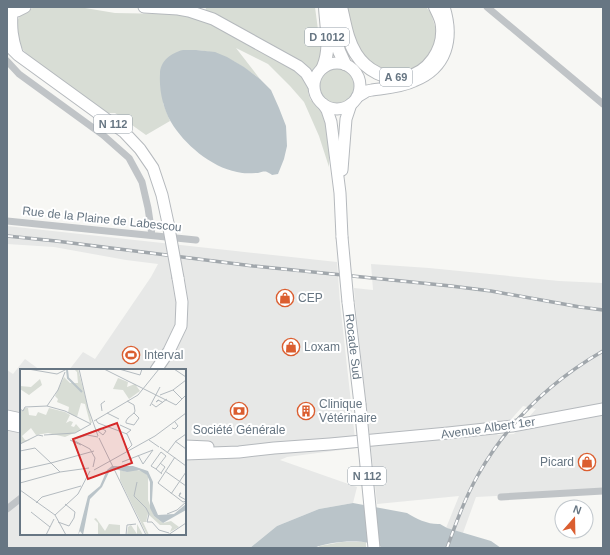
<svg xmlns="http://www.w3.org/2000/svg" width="610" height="555" font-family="Arial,sans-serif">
  <rect width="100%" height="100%" fill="#f7f7f4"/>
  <path fill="#e7e8e7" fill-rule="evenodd" d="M7,226l330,36 3,41 16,145 -69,9 -7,3 77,27 -4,16 -34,6 -42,17 -27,22h-243v-178l6,4 12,-15 15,11h-19v164h164v-164h-116l14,-18 12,7 56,-82 7,-13 -32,-4 -72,-13 -47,-3z
    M371,264l58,4 130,13 44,2v207l-127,7 -13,36 -17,-5 13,-32 -82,8 -22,-202 -1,-14 19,2zM523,406l13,3 -22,25 -17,1z"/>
  <path fill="#d8ddd5" d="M34,7h45l36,6 55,1 27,3 19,8 82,45 11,16 -1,6 2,7 13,15 6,16v37l-10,-31 -15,-34 -14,-16 -22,-22 -32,-16 24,31c-26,-20 -50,-34 -83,-27l-14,51 7,18 -24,14 -31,-22h-11l-71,-52 -10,-11 -5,-11 -2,-10 1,-8 3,-5z
    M213,7h102l6,46c-1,8 -4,13 -9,18l-3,-1 -104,-58 1,-4z
    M345,7h81l5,6 5,17 -1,13 -13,21 -8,6 -11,3 -12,-1 -14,-4 -9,-6 -12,-18z
    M319 86a18 18 0 1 1 36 0a18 18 0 1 1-36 0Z
    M342,542h24v6h-46l-1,-2z"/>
  <path fill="#bac4c9" d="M183,50h13l19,2 12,5 17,10 16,12 11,11 8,18 7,18 1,20 -3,13 -6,15 -6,1c-1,-1 -3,-2 -5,-3 -2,-1 -6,0 -9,1 -7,0 -14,1 -21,-1 -26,-5 -53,-28 -66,-50 -8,-14 -12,-32 -11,-48 0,-13 11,-21 23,-24z
    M353,503l54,10c9,6 23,12 33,11l7,4 44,13 10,7h-118c-16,-10 -52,-7 -69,0h-64l27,-22 42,-17z"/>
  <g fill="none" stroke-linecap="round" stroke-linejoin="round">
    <defs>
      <g id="primary">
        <path d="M144,7l34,2 11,2 24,8 85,47 8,7 7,12"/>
        <path d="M7,12l10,-1 8,-4"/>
        <path d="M12,12c-1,16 0,26 5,41"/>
        <path d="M7,44l11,11 106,77 16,17 13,19 9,27 6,28"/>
        <circle cx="337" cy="86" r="23"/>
        <path d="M357,97l10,-6 5,-1c14,-2 30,-3 42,-9 33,-13 40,-42 30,-74"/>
        <path d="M323,104l4,6 4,12 9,71 2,44"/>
        <path d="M342,170l4,-51 5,-15"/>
        <path id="s1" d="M348,302l12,102"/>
        <path d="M156,370l13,-19 12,-25 1,-24 -4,-24"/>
        <path d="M7,416l14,3"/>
        <path d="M7,424l14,3"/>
        <path d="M185,446l23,1"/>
        <path d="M185,454l54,-2 35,-4 56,-4 118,-11 64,-7 91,-17"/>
      </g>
      <path id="highway" d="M333,7l4,35 2,9 6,13
        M341,7c4,16 6,33 15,47 10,16 30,27 50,23 22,-4 38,-27 36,-50 0,-7 -4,-14 -7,-20
        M323,67c8,-18 3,-41 2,-60"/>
    </defs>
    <use href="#primary" stroke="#b5b9bd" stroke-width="13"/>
    <use href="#highway" stroke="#b5b8bb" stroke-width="14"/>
    <path stroke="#c0c4c7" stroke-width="7" d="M487,7l116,97
      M7,61l12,13 84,61 26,23 13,24 6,26 4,27
      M7,221l189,19
      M501,497l102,-6
      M7,509l14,-11"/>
    <use href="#primary" stroke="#fff" stroke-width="11"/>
    <use href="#highway" stroke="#fff" stroke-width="12"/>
    <defs>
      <path id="rail" d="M7,236l49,5 197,25 198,20 40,5 89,16 23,3
        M447,548c9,-25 18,-50 31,-73 30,-53 73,-94 125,-124"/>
    </defs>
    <use href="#rail" stroke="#a1a7ac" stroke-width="3.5"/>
    <use href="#rail" stroke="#fff" stroke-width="2" stroke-dasharray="6" stroke-linecap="butt"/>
    <defs>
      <path id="primary-bridge" d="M168,223l10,55
        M342,237l6,65
        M360,404l14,144"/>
    </defs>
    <use href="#primary-bridge" stroke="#b5b9bd" stroke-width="13" stroke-linecap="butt"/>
    <use href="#primary-bridge" stroke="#fff" stroke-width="11"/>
  </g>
  <defs>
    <symbol id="shop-ring" viewBox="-11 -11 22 22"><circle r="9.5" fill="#fff" stroke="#db5e30" stroke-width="1.5"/><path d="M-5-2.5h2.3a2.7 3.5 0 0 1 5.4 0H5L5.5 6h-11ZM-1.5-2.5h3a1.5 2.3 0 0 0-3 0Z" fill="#db5e30"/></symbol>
    <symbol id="stadium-ring" viewBox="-11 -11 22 22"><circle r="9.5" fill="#fff" stroke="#db5e30" stroke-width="1.5"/><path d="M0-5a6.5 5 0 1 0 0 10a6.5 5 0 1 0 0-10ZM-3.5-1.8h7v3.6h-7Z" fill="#db5e30"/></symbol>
    <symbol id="bank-ring" viewBox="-11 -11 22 22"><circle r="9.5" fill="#fff" stroke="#db5e30" stroke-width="1.5"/><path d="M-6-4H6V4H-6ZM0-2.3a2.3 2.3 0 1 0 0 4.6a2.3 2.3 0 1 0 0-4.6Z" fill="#db5e30"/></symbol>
    <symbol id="building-ring" viewBox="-11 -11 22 22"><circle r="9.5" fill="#fff" stroke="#db5e30" stroke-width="1.5"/><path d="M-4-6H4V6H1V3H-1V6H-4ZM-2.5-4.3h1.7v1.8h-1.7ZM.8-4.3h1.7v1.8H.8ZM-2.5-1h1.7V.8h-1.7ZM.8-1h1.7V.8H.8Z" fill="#db5e30"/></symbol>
  </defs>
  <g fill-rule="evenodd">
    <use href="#shop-ring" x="275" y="288" width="20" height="20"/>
    <use href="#shop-ring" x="281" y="337" width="20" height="20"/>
    <use href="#stadium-ring" x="121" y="345" width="20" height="20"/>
    <use href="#bank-ring" x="229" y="401" width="20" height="20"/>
    <use href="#building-ring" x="296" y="401" width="20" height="20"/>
    <use href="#shop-ring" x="577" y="452" width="20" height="20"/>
  </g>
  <g text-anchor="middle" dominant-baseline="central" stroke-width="4" stroke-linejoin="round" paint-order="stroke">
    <g fill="#fff" stroke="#959fa8" stroke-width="1">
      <rect x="305" y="28" width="44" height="18" rx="3"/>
      <rect x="380" y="68" width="32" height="18" rx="3"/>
      <rect x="94" y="115" width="38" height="18" rx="3"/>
      <rect x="348" y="467" width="38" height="18" rx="3"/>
    </g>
    <g font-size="11" font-weight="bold" fill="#677683">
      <text x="327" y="37">D 1012</text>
      <text x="396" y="77">A 69</text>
      <text x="113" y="124">N 112</text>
      <text x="367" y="476">N 112</text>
    </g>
    <g font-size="12" fill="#677683" stroke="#fff">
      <text transform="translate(102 219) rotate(6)">Rue de la Plaine de Labescou</text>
      <text stroke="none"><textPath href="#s1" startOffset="45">Rocade Sud</textPath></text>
      <text transform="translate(488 428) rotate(-8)">Avenue Albert 1er</text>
    </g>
    <g font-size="12" fill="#677683" stroke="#fff" text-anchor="start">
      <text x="298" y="298">CEP</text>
      <text x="304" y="347">Loxam</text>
      <text x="144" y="355">Interval</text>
      <text x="319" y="404">Clinique<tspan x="319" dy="14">Vétérinaire</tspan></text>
      <text x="239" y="430" text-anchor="middle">Société Générale</text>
      <text x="574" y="462" text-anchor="end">Picard</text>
    </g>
  </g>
  <g transform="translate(20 369)">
    <rect width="166" height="166" fill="#f7f7f4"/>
    <path d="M54,0h4l14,54h-2l-5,-19 -4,-1 -4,14 -9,-4 1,-6 -12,-5 1,-3 -3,-3 9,-19 6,6h8l-1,-11zM98,9l10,4 -1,5 8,-3 5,7 -11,8 -6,-9 -10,-1zM20,10l2,6 -13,10 -9,-6v-3l11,1zM5,39h3l1,7 7,1 2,-4 8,3 3,-7 16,4 5,3 -4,8 4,-2 3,1 -2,4 3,1 2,-3 5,6 -16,7 -17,-4 -12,2 -5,-7 -9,8 3,4h5l-10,4v-32zM110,100l13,2 5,5v24l6,16 9,7 8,-2 8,6 -9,5 2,-5 -2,-2h-10l-12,-11 -2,8h-3l6,13h-2l-27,-55v-10l7,2zM76,149l9,13 4,-7 11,1v10l-22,-1v-11l-4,-4zM117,155l6,11h-16l1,-8 3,-2 6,9z" fill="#d8ddd5"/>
    <path d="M92,97h21l15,5 5,11 -1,19 6,14 16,-1 12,-10v6l-23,13 -9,-7 -4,-8v-26l-3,-7 -8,-5 -12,2 -13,-3 -5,3 -7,15 -12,12 -7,36 -3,-4 -2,4 10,-39 12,-10 7,-16z" fill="#bac4c9"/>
    <path fill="none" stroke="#bac4c9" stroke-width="2" d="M47,1l1,8 14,14"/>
    <path fill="none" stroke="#b4bbc0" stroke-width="1" d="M8,0l29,5 10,-5M59,0l9,39 10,28M84,0l72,36 10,-10M99,0l21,6 2,-6M154,0l12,8M153,21l9,9M140,26l13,-5 13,-10M139,31l-3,2 2,-2 4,2 1,1M107,32l7,4 1,6 -1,2 -6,5 -2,3v2l8,2 5,-7 -5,-5M132,35l4,3 11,-8M27,37l11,-16 7,-18M130,37l10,-19M0,40l3,2 2,-4 22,-1 18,5 26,13M82,42l-1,-7 4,-3M87,44l12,6M76,51l2,3 29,11 5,11 -5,5M74,52l44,-26 21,-26M100,56l11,5 -5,4M152,59l3,1 3,-3 -3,-4M55,64l16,-9M24,66l31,-2M59,68l22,-9 5,3 -3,4 -5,-4M79,69l47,97M55,70l12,-4 11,2M50,71l11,5M53,71l17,9 5,9 -2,9M129,71l10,7M155,72l11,8M0,75l18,-9 5,1M140,78l26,19M0,82l15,-3 16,15M147,84l9,-12 10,-7M118,86l5,9 10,-14M155,88l-17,26 25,19 3,-1M102,93l31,-12M31,94l43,-12M140,94l5,4 -4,6M136,100l-5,-3 10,-14 5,4 -10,13 6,5M0,101l31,-7 9,9M74,101l61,-34 31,-23M145,102l21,15M0,114l40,-11 29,-4M0,121l35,25M151,125l15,-22M114,127l12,12 3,6 -2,8h5l7,8 10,3M114,127l3,-14M159,127l1,-3h1l-2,3 7,4M16,134l6,-6 39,-11M11,143l19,15M147,145l10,-4 9,-8M35,146l23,-21 12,-23M35,146l11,20M38,153l11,4 5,-8 1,-6 -10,-8M26,166l8,-16M106,166l1,-10 9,-1M148,166l18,-12"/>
    <path fill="#d62828" fill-opacity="0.15" stroke="#d62828" stroke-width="2" d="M97,54l15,40 -44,16 -15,-40z"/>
    <rect width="166" height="166" fill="none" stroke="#677683" stroke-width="2"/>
  </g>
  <rect width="610" height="555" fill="none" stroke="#677683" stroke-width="16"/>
  <g transform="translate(574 519) rotate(20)"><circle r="19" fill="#ffffff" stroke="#c2c8cd"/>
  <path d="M0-3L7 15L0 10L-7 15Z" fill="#db5e30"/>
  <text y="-6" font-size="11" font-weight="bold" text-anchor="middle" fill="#677683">N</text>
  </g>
</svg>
